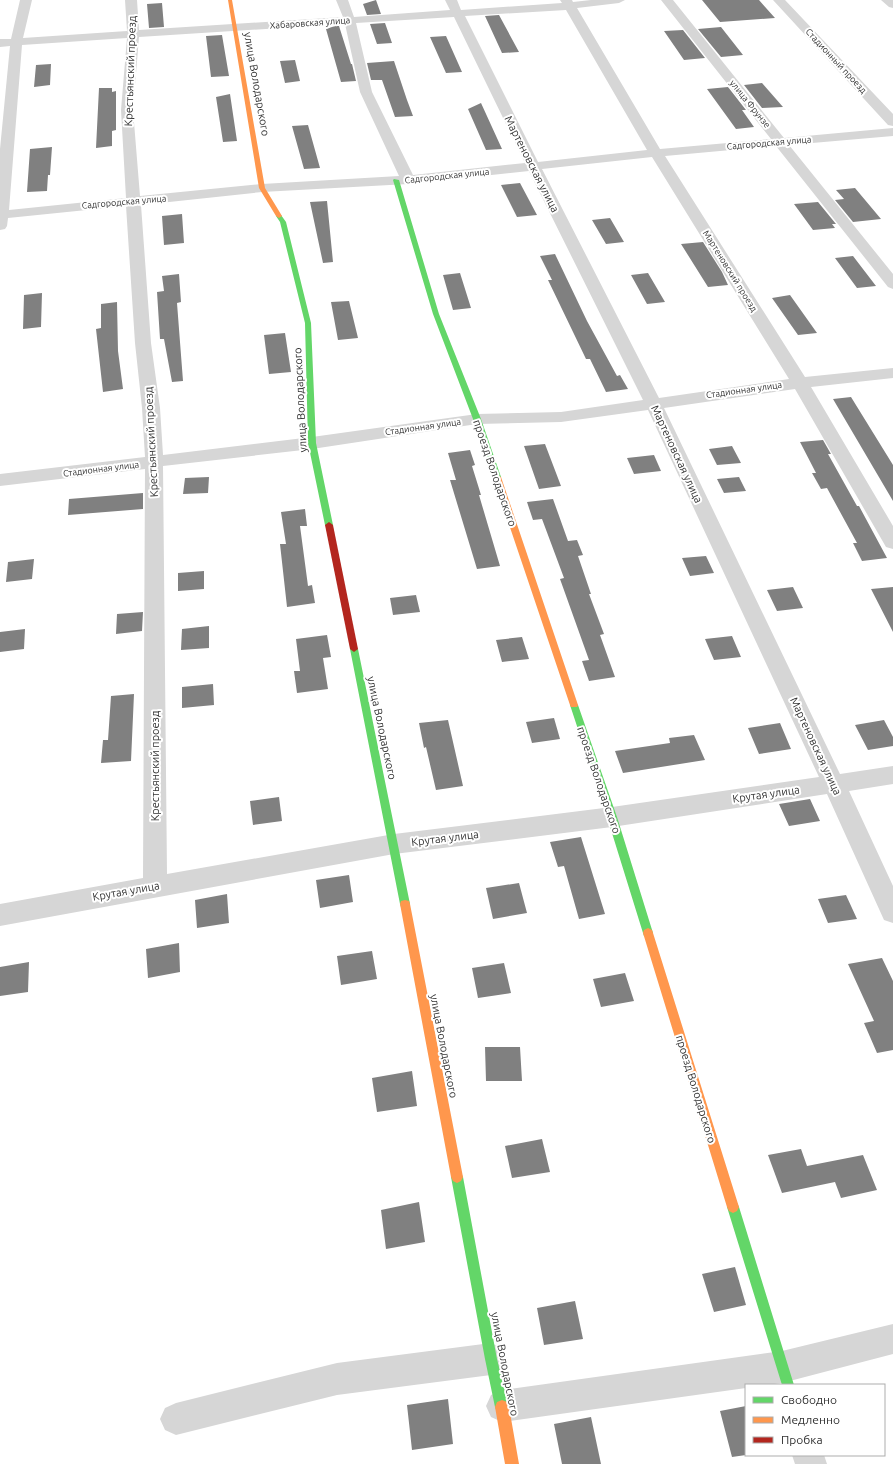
<svg xmlns="http://www.w3.org/2000/svg" width="893" height="1464" font-family="Ubuntu,sans-serif">
  <rect width="100%" height="100%" fill="#fff"/>
  <path fill="#808080" d="M376,0l5,14 -14,1 -4,-11z
    M702,0h57l16,18 -55,4z
    M162,3l2,24 -15,1 -2,-24z
    M499,15l20,37 -17,1 -17,-37z
    M385,23l7,20 -15,1 -7,-20z
    M335,26h4l12,38h1l4,17 -15,1 -15,-53z
    M721,27l22,28 -22,2 -23,-28z
    M683,30l22,28 -21,2 -20,-29z
    M222,35l7,41 -18,1 -5,-41z
    M446,36l16,36 -16,1 -16,-36z
    M295,60l5,21 -15,2 -5,-22z
    M394,61l13,39 6,16 -18,1 -13,-37h-11l-4,-17z
    M51,64l-1,21 -16,2 2,-22z
    M762,83l21,24 -21,1 -18,-23z
    M728,87l18,23h-4l12,17 -18,2 -29,-40z
    M99,88h13v4l4,-1v39l-4,1v15l-16,2z
    M230,94l7,47 -14,1 -7,-45z
    M481,103l21,46 -16,1 -18,-41z
    M308,125l12,43 -16,1 -12,-43z
    M52,147l-2,28h-2l-1,16 -20,1 3,-43z
    M520,183l17,32 -20,2 -16,-32z
    M855,188l26,31 -28,3 -18,-22 9,-1 -8,-9z
    M327,201l6,61 -10,1 -13,-61z
    M818,202l18,22h-4l3,4 -22,2 -19,-26z
    M182,214l2,29 -20,2 -2,-29z
    M610,218l14,24 -18,2 -14,-24z
    M703,242l19,30 6,13 -20,2 -27,-43z
    M555,254l32,67 30,55 3,-1 8,14 -22,3 -16,-33h-4l-38,-79h4l-12,-24z
    M853,256l23,30 -19,2 -22,-30z
    M460,273l11,35 -18,2 -10,-35z
    M648,273l17,29 -18,2 -16,-29z
    M179,274l2,28 -4,1 6,78 -11,1 -8,-43h-4l-3,-47 7,-1 -2,-15z
    M42,293l-1,34 -18,2 1,-34z
    M790,295l27,38 -19,2 -26,-37z
    M349,301l9,37 -20,2 -7,-38z
    M117,302l1,49 5,38 -20,3 -7,-63 5,-1v-24z
    M285,333l6,39 -22,2 -5,-39z
    M851,397l42,68v36l-60,-102z
    M823,440l8,14h-3l29,52h2l28,52 -25,3 -9,-18h4l-30,-55 -6,1 -9,-16h4l-16,-31z
    M545,444l16,42 -22,3 -15,-43z
    M732,446l9,17 -24,2 -8,-16z
    M470,450l5,15 -3,1 9,29h-2l21,71 -23,3 -27,-89h6l-8,-27z
    M654,455l7,16 -27,3 -7,-16z
    M209,477l-1,16 -25,1 2,-16z
    M739,477l7,14 -22,2 -7,-14z
    M143,493v16l-75,6 1,-16z
    M553,499l15,42 9,-1 6,15 -5,1 13,38h-2l15,40 -4,1 15,42 -26,4 -7,-20 7,-1 -29,-81 4,-1 -22,-59 -9,1 -6,-18z
    M305,509l2,17h-7l8,60 4,-1 3,18 -28,4 -7,-63h6l-5,-32z
    M706,556l8,17 -24,3 -8,-18z
    M34,559l-2,20 -26,3 2,-20z
    M204,571v18l-26,2v-18z
    M793,587l10,21 -26,3 -10,-21z
    M893,587v45l-22,-43z
    M416,595l4,17 -27,3 -3,-17z
    M143,612l-1,19 -26,3 1,-20z
    M209,626v22l-28,2 1,-21z
    M25,629l-1,20 -24,3v-20z
    M327,635l4,22 -8,1 5,31 -31,4 -3,-22h6l-4,-32z
    M732,636l9,21 -27,3 -9,-21z
    M522,637l7,22 -27,3 -6,-22z
    M213,684l1,21 -32,3v-21z
    M134,694l-3,67 -30,2 2,-23h5l3,-44z
    M554,718l6,21 -28,4 -6,-21z
    M448,720l15,66 -27,4 -10,-43 -2,1 -5,-25z
    M884,720l9,17v9l-25,4 -13,-25z
    M780,723l11,26 -32,5 -11,-26z
    M694,735l11,25 -82,13 -8,-22 55,-8 -1,-5z
    M279,797l3,24 -29,4 -3,-24z
    M810,799l10,22 -31,5 -10,-22z
    M581,837l24,77 -26,5 -15,-53 -6,1 -8,-25z
    M349,875l4,27 -33,6 -4,-28z
    M519,883l8,30 -34,6 -7,-31z
    M227,894l2,29 -32,5 -2,-28z
    M846,895l11,24 -29,4 -10,-24z
    M179,943l1,29 -32,6 -2,-29z
    M372,951l5,28 -36,6 -4,-29z
    M882,958l11,23v69l-16,3 -13,-30 10,-2 -26,-57z
    M29,962l-1,30 -28,4v-29z
    M504,963l7,30 -33,5 -6,-30z
    M625,973l9,28 -33,6 -8,-28z
    M485,1047h35l2,34h-36z
    M412,1071l5,35 -40,6 -5,-34z
    M542,1139l8,33 -38,6 -7,-32z
    M801,1149l6,17 56,-11 14,35 -36,8 -6,-16 -53,11 -14,-38z
    M419,1202l6,40 -39,7 -5,-39z
    M735,1267l11,38 -32,7 -12,-38z
    M575,1301l8,38 -39,6 -7,-37z
    M448,1399l5,45 -41,6 -5,-45z
    M746,1406v49l-14,2 -12,-46z
    M591,1417l10,47h-39l-8,-40z"/>
  <g fill="none" stroke-linecap="round" stroke-linejoin="round">
    <path fill="#d6d6d6" fill-rule="evenodd" d="M20,0h12l-9,38 104,-7 -2,-31h12l2,30 204,-13 -7,-17h12l6,17 96,-7 -5,-10h12l4,10 101,-7 -2,-3h12l1,2 18,-2h34l-6,3 -42,5 83,141 111,-10 -110,-139h12l111,138 109,-10v8l-104,9 104,129v15l-5,-2 -112,-141 -111,10 140,221 88,-9v10l-82,9 82,139v23l-7,-2 -91,-158 -131,19 176,366 53,-8v18l-44,7 44,95v37l-9,-3 -57,-126 -215,33 -218,27 -394,72v-22l143,-26 2,-409 -145,17v-12l145,-17 -3,-49 -7,-65 -9,-137 -118,12 -1,8 -2,3 -5,1v-81l10,-103 -10,1v-8h11zM566,10l81,140 -109,12 -73,-146zM454,17l71,146 -112,12 -41,-83 -16,-69zM345,24l15,68 39,84 -137,8 -122,12 -7,-86 6,-73zM127,38l-6,72 5,88 -117,12 13,-165zM652,157l137,222 -130,19 -117,-229zM529,171l114,229 -82,12 -84,2 -165,23 -149,18 -3,-47 -9,-65 -10,-138 121,-13 146,-8zM648,410l171,367 -207,30 -218,27 -227,40 -4,-408 149,-17 165,-25 84,-2z
      M773,0h12l108,114v12l-5,-1z
      M881,0h12v8l-4,-1z
      M893,1324v30l-111,29 -16,2h-20v3l-244,34 -11,-5 -5,-11 5,-11 11,-5 280,-39z
      M491,1343l11,5 5,11 -5,11 -11,5 -154,20 -161,40 -11,-5 -5,-11 5,-11 11,-5 161,-40z
      M792,1455h32l3,9h-32z"/>
    <path fill="#63d668" fill-rule="evenodd" d="M394,179l5,1 40,134 42,105 20,58 -1,2h-3l-4,-2 -20,-58 -40,-105 -40,-134z
      M279,214l2,1 5,7 25,101 5,120 17,82 -4,3 -4,-3 -17,-82 -3,-120 -25,-101 -4,-6z
      M354,646l4,3 52,255 -1,3 -4,1 -4,-1 -1,-3 -50,-255z
      M574,702l4,3 39,112 36,116 -1,3 -4,2 -4,-2 -1,-3 -36,-116 -37,-112z
      M457,1171l4,2 2,4 34,182 12,48 -2,5 -5,2 -5,-2 -2,-5 -10,-48 -34,-182 2,-4z
      M733,1201l4,2 2,4 55,178h-12l-55,-178 2,-4z"/>
    <path fill="#ff974d" fill-rule="evenodd" d="M228,0h4l33,188 17,28 -3,2 -3,-2 -17,-28z
      M494,475h3l4,2 77,228 -1,2h-6l-1,-2 -77,-228z
      M405,900l4,1 1,3 53,273 -2,4 -4,2 -4,-2 -2,-4 -51,-273 1,-3z
      M648,928l4,2 1,3 86,274 -2,4 -4,2 -4,-2 -2,-4 -84,-274 1,-3z
      M502,1400l5,2 2,5 10,57h-14l-10,-57 2,-5z"/>
    <path fill="#b3261e" fill-rule="evenodd" d="M329,522l4,3 25,124 -4,3 -4,-3 -25,-124z"/>
  </g>
  <g text-anchor="middle" dominant-baseline="central" stroke-width="4" stroke-linejoin="round" paint-order="stroke">
    <g font-size="9" fill="#323232" stroke="#fff">
      <text transform="translate(310 23) rotate(-4)">Хабаровская улица</text>
      <text transform="translate(836 61) rotate(47)">Стадионный проезд</text>
      <text transform="translate(750 104) rotate(51)">улица Фрунзе</text>
      <text transform="translate(769 143) rotate(-5)">Садгородская улица</text>
      <text transform="translate(447 176) rotate(-6)">Садгородская улица</text>
      <text transform="translate(124 202) rotate(-5)">Садгородская улица</text>
      <text transform="translate(730 271) rotate(58)">Мартеновский проезд</text>
      <text transform="translate(744 390) rotate(-8)">Стадионная улица</text>
      <text transform="translate(423 427) rotate(-8)">Стадионная улица</text>
      <text transform="translate(101 469) rotate(-7)">Стадионная улица</text>
    </g>
    <g font-size="11" fill="#323232" stroke="#fff">
      <text transform="translate(130 71) rotate(-88)">Крестьянский проезд</text>
      <text transform="translate(257 84) rotate(80)">улица Володарского</text>
      <text transform="translate(532 164) rotate(63)">Мартеновская улица</text>
      <text transform="translate(300 400) rotate(-93)">улица Володарского</text>
      <text transform="translate(151 442) rotate(-93)">Крестьянский проезд</text>
      <text transform="translate(677 454) rotate(65)">Мартеновская улица</text>
      <text transform="translate(495 473) rotate(71)">проезд Володарского</text>
      <text transform="translate(382 728) rotate(78)">улица Володарского</text>
      <text transform="translate(816 746) rotate(65)">Мартеновская улица</text>
      <text transform="translate(155 766) rotate(-90)">Крестьянский проезд</text>
      <text transform="translate(599 780) rotate(71)">проезд Володарского</text>
      <text transform="translate(766 794) rotate(-8)">Крутая улица</text>
      <text transform="translate(445 838) rotate(-7)">Крутая улица</text>
      <text transform="translate(126 891) rotate(-10)">Крутая улица</text>
      <text transform="translate(444 1046) rotate(79)">улица Володарского</text>
      <text transform="translate(696 1089) rotate(73)">проезд Володарского</text>
      <text transform="translate(505 1364) rotate(79)">улица Володарского</text>
    </g>
  </g>
  <rect x="745" y="1384" width="140" height="72" fill="#ffffff" stroke="#adadad"/>
  <rect x="753" y="1397" width="20" height="6" fill="#63d668" stroke="#adadad"/>
  <text x="781" y="1404" font-size="12" fill="#323232">Свободно</text>
  <rect x="753" y="1417" width="20" height="6" fill="#ff974d" stroke="#adadad"/>
  <text x="781" y="1424" font-size="12" fill="#323232">Медленно</text>
  <rect x="753" y="1437" width="20" height="6" fill="#b3261e" stroke="#adadad"/>
  <text x="781" y="1444" font-size="12" fill="#323232">Пробка</text>
</svg>
